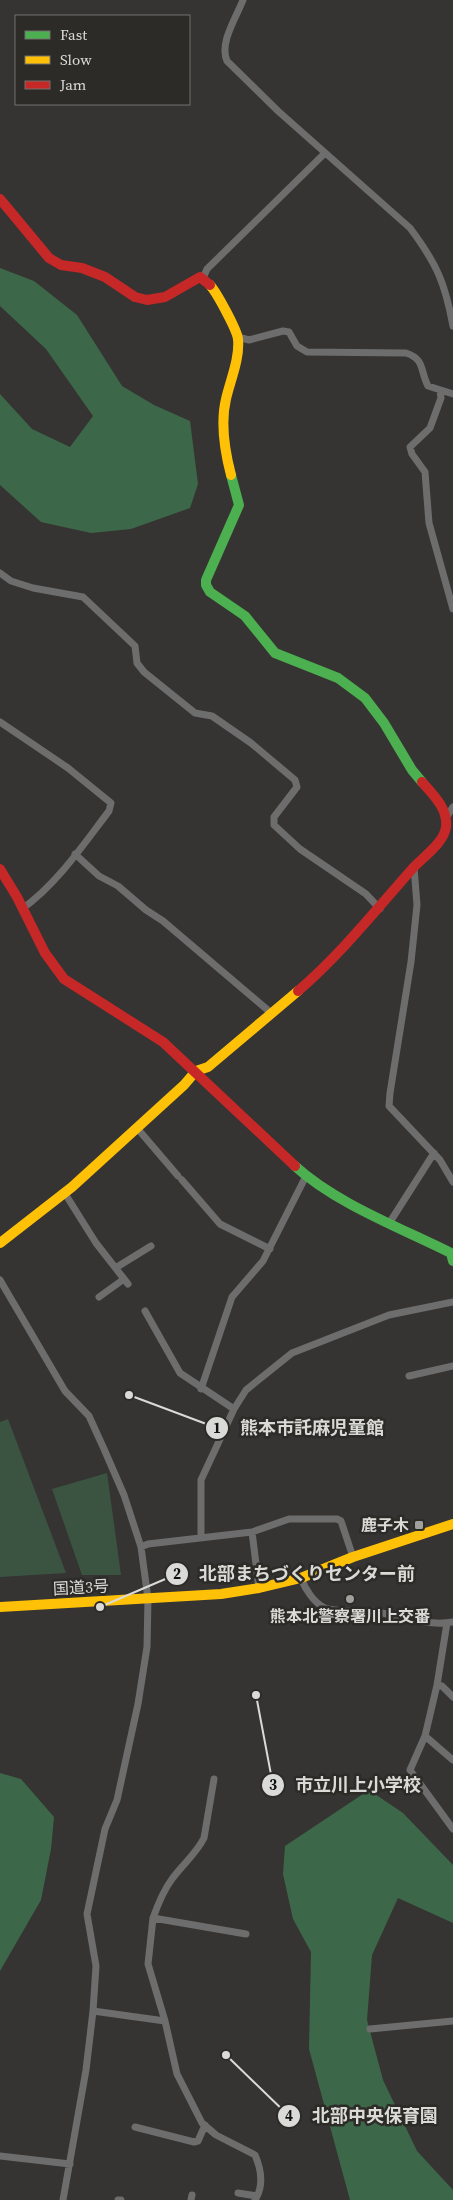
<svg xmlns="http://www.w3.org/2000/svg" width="453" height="2200" font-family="'Source Serif 4','Noto Sans JP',serif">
  <rect width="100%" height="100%" fill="#353432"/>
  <path fill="#3b5442" d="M8,1419l58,154 -66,4v-155z
    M107,1473l14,102h-39l-30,-86z"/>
  <path fill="#3c6849" d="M0,268l34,13 43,34 45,71 32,19 36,16 8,63 -8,24 -59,21 -40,4 -50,-11 -41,-37v-91l32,35 38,18 23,-31 -47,-67 -46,-43z
    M0,1773l21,6 33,38 -3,32 -10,51 -41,71z
    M369,1790l34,23 50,52v58l-55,-25 -26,57 -5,65 16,60 34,71 36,39v10h-103l-41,-151 2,-97 -18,-33 -10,-45 2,-28z"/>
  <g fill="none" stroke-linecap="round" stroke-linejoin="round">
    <path stroke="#6e6d6d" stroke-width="7" d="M243,0c-7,18 -24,43 -16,61l51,50 132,117c27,36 35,55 43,98
      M203,278l4,-9 118,-116
      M238,337l11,3 34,-9 6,1 8,14 10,6 99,1c19,6 14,18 22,33l25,8
      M440,390l1,8 -11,30 -20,19 2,7 13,18 4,51 24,86
      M0,573l11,8 22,7 50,9 52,49 2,17 7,9 51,41 17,3 39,27 44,37 2,7 -23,30v8l26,24 66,45 14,15
      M0,722l68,46 43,35 -2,8c-26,34 -52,73 -87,98
      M446,818l7,-11
      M75,854l24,22 19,10 28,24 17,11 107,91
      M414,867l3,38 -6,57 -21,131 -1,13 51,54 13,22
      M137,1128l41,48
      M182,1180l38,44 50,25
      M64,1192l32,51 32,41
      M390,1222l44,-69
      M117,1267l34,-21
      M0,1280l65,111 24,25 15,33 20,46 17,52 7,52 -1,48 -9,57 -21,96 -12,29 -18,85 9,52 -3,45 -7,59 -23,130
      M99,1297l25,-18
      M145,1311l35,62 54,36
      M409,1376l44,-10
      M201,1389l31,-92 31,-36 43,-85
      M252,1532l7,56
      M201,1537v-57l33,-71 12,-19 46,-37 97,-38 64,-13
      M141,1547l7,-3 104,-12 37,-13h48l4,2 12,36
      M301,1578c4,11 13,25 24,30 14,5 32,1 47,3 25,4 55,16 81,11
      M437,1685l10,-62
      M453,1697l-11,-11 -5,-1 -12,51 -15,34 43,59
      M425,1736l28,24
      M153,1918c5,-14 10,-27 19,-39 10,-14 24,-25 32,-41l10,-59
      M246,1934l-93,-16 -5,46 17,57 12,53 25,49 14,12 39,20c6,14 9,31 0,45
      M93,2011l72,10
      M370,2029l83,-8
      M135,2127l59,15 4,-1 7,-16
      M0,2156l70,8
      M238,2193l19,3
      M118,2200h3
      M191,2200l1,-5"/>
    <path stroke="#4caf50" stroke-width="10" d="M231,475l8,30 -33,75v5l4,7 35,24 30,37 63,25 27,20 19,25 28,47 10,12
      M295,1166c40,37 106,62 156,87l2,8"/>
    <path stroke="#ffc107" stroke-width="10" d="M210,285c7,8 27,45 28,54 2,20 -8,42 -12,60 -6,25 -1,53 5,76
      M0,1243l72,-56 112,-102 12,-14 12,-4 90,-76
      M0,1607l221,-13 38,-6 42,-10 52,-21 100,-33"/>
    <path stroke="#c62828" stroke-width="10" d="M0,199l49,59 12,7 21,3 23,9 30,20 12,3 18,-3 35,-20 10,8
      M0,869l17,28 28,56 19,26 99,63 132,124
      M298,991c43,-37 77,-80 115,-123 10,-11 31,-25 33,-41 2,-19 -13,-32 -24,-45"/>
  </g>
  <g fill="#a0a09d" stroke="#2c2b27" stroke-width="2">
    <rect x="414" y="1520" width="10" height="10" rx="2.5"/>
    <circle cx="350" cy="1599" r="5"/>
  </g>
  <g text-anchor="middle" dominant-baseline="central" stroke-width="5" stroke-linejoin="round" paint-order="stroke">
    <g font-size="16" font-weight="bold" fill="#dadad7" stroke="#2c2b27" text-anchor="end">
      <text x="409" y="1525">鹿子木</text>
      <text x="350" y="1616" text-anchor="middle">熊本北警察署川上交番</text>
    </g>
    <g font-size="16" fill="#dadad7" stroke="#2c2b27">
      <text transform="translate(81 1587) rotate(-3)">国道3号</text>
    </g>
  </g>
  <path fill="none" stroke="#dadad7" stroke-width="2" d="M129 1395L217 1428M100 1607L177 1574M256 1695L273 1785M226 2055L289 2116"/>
  <g fill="#dadad7" stroke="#2c2b27" stroke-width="2">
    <circle cx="129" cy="1395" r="5"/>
    <circle cx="100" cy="1607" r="5"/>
    <circle cx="256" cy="1695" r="5"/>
    <circle cx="226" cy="2055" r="5"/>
    <circle cx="217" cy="1428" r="12"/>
    <circle cx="177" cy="1574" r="12"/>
    <circle cx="273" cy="1785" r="12"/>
    <circle cx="289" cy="2116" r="12"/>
  </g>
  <g font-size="15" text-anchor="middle" font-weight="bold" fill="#111">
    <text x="217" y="1433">1</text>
    <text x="177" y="1579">2</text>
    <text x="273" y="1790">3</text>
    <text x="289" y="2121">4</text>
  </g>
  <g font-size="18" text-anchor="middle" font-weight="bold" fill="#dadad7" stroke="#2c2b27" stroke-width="5" stroke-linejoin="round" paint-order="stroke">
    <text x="312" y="1434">熊本市託麻児童館</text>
    <text x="307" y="1580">北部まちづくりセンター前</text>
    <text x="358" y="1791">市立川上小学校</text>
    <text x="375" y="2122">北部中央保育園</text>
  </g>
  <rect x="15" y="15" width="175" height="90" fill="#2c2b27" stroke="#72716d"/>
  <rect x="25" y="31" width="25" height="8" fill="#4caf50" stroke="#72716d"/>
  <text x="60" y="40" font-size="15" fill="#dadad7">Fast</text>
  <rect x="25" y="56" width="25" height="8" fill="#ffc107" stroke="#72716d"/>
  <text x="60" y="65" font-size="15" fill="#dadad7">Slow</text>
  <rect x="25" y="81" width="25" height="8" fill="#c62828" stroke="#72716d"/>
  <text x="60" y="90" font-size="15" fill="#dadad7">Jam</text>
</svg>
